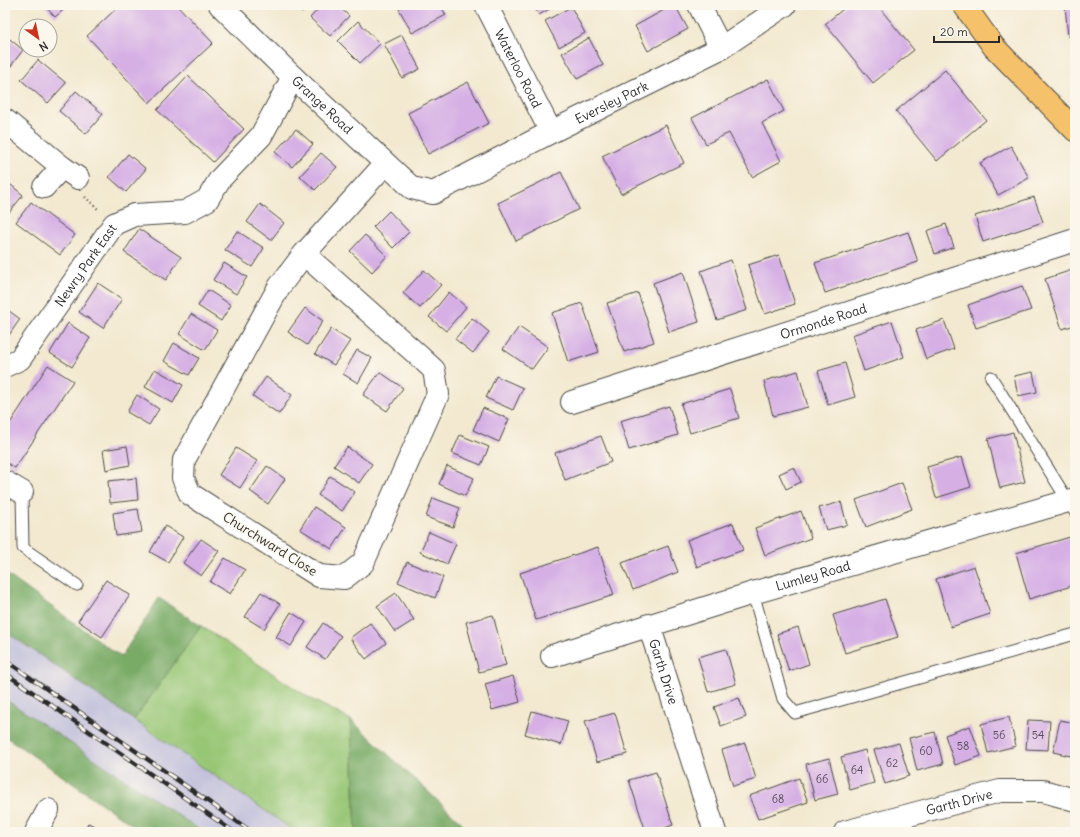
<svg xmlns="http://www.w3.org/2000/svg" width="1080" height="837" font-family="Delius,sans-serif">
  <rect width="100%" height="100%" fill="#fbf7ec"/>
  <filter id="ink" filterUnits="userSpaceOnUse"><feTurbulence type="fractalNoise" baseFrequency=".025" numOctaves="2"/><feDisplacementMap in="SourceGraphic" scale="8" xChannelSelector="R" yChannelSelector="G"/><feConvolveMatrix kernelMatrix="1 2 1 2 8 2 1 2 1" color-interpolation-filters="sRGB"/></filter>
  <filter id="wash" filterUnits="userSpaceOnUse"><feTurbulence type="fractalNoise" baseFrequency=".012" numOctaves="4" result="noise"/><feDisplacementMap in="SourceGraphic" scale="16" xChannelSelector="R" yChannelSelector="G"/><feGaussianBlur stdDeviation="0.9" result="paint"/><feColorMatrix in="noise" values="0 0 0 0 0 0 0 0 0 0 0 0 0 0 0 0 0 1.4 0 .05"/><feComposite in="paint" operator="in"/></filter>
  <g filter="url(#wash)">
    <rect width="100%" height="100%" fill="#f3e9d0"/>
    <path fill="#c3c1db" d="M5,631l283,195 8,6h-93l-198,-133z"/>
    <path fill="#97c675" stroke="#617850" d="M201,626l110,73 40,21 5,112h-60l-162,-112z"/>
    <path fill="#79ab66" stroke="#526b48" d="M5,573l116,84 38,-59 42,28 -67,94 -129,-89z
      M5,699l198,133h-61l-137,-96z
      M351,720l113,105 3,7h-111z"/>
    <g id="blocks">
      <path fill="#d6b0e5" d="M44,5h25l-14,12z
        M120,5h57l36,38 -64,60 -62,-67z
        M294,5h16l-8,8z
        M322,5h15l12,11 -19,20 -20,-18z
        M406,5h34l6,10 -34,18 -13,-24z
        M533,5h23l-17,10z
        M673,5h2l13,24 -40,22 -13,-25z
        M848,5h29l37,45 -41,33 -48,-59z
        M1065,5h10v31l-7,1z
        M571,7l14,26 -26,14 -14,-26z
        M358,21l22,23 -20,19 -22,-22z
        M5,35l18,15 -16,21 -2,-2z
        M402,35l18,34 -18,9 -18,-34z
        M589,38l14,27 -26,14 -15,-26z
        M38,60l28,23 -18,20 -27,-23z
        M945,70l41,50 -49,41 -41,-50z
        M188,76l56,53 -31,33 -56,-52z
        M768,79l16,32 -22,12 19,38 -29,16 -23,-44 -23,11 -14,-26z
        M468,82l21,41 -61,31 -20,-41z
        M76,91l27,23 -17,20 -27,-23z
        M666,125l18,38 -63,31 -19,-38z
        M296,129l17,15 -21,23 -17,-15z
        M1011,146l18,32 -31,17 -18,-32z
        M321,153l16,14 -22,23 -15,-14z
        M128,154l18,15 -20,23 -17,-15z
        M561,172l18,37 -63,32 -18,-38z
        M5,180l18,15 -15,19 -3,-3z
        M1034,197l9,25 -60,20 -8,-26z
        M31,202l44,33 -15,20 -44,-33z
        M260,204l24,19 -13,17 -24,-18z
        M389,211l20,21 -16,16 -20,-21z
        M946,224l8,23 -19,7 -8,-23z
        M139,229l42,28 -15,23 -42,-28z
        M237,231l27,17 -12,19 -27,-17z
        M908,232l10,30 -93,31 -10,-30z
        M365,235l22,21 -15,16 -22,-21z
        M779,255l16,49 -30,10 -17,-49z
        M731,260l16,50 -30,10 -16,-49z
        M224,263l23,14 -11,17 -23,-14z
        M1075,269v56l-13,4 -17,-50z
        M424,270l17,15 -21,23 -17,-15z
        M683,272l16,50 -30,10 -16,-49z
        M98,283l24,16 -19,29 -24,-16z
        M1022,286l9,24 -55,18 -8,-23z
        M208,290l23,15 -10,16 -23,-15z
        M449,292l17,15 -20,24 -17,-14z
        M638,293l16,49 -30,10 -17,-49z
        M582,303l17,49 -31,10 -16,-49z
        M5,308l15,11 -15,22z
        M305,308l18,13 -16,24 -19,-13z
        M191,314l26,16 -12,20 -26,-16z
        M472,318l17,14 -16,21 -18,-14z
        M944,320l10,29 -28,10 -10,-29z
        M892,321l12,36 -40,14 -12,-36z
        M68,323l22,15 -18,29 -22,-14z
        M519,327l29,20 -16,22 -29,-20z
        M331,329l19,12 -16,24 -19,-11z
        M174,343l25,15 -10,17 -25,-14z
        M357,350l15,8 -14,25 -15,-9z
        M845,363l10,34 -27,8 -10,-34z
        M48,365l25,16 -58,87 -10,-6v-31z
        M155,369l28,16 -10,18 -28,-16z
        M798,371l10,36 -35,9 -9,-35z
        M380,372l23,16 -16,23 -24,-16z
        M1033,372l4,20 -19,4 -4,-20z
        M496,376l27,12 -10,22 -27,-12z
        M266,377l26,18 -13,19 -26,-18z
        M730,389l9,29 -49,15 -9,-29z
        M137,395l22,14 -10,16 -22,-13z
        M669,406l9,29 -49,15 -9,-29z
        M483,408l26,11 -10,23 -26,-12z
        M1013,432l12,50 -25,6 -12,-49z
        M460,435l29,12 -8,18 -29,-12z
        M601,436l10,26 -46,18 -10,-27z
        M127,446l3,19 -24,5 -3,-20z
        M347,447l25,17 -13,19 -25,-17z
        M236,448l21,13 -17,27 -21,-13z
        M962,457l9,30 -35,11 -9,-31z
        M267,466l18,13 -17,25 -18,-13z
        M447,466l27,12 -9,18 -26,-12z
        M794,467l7,15 -15,7 -7,-15z
        M330,476l25,16 -13,19 -24,-16z
        M136,478l2,22 -28,3 -2,-22z
        M902,483l10,26 -46,18 -10,-27z
        M433,498l27,10 -7,19 -27,-10z
        M841,502l6,23 -21,5 -7,-22z
        M314,507l32,20 -14,22 -32,-20z
        M138,509l4,23 -26,4 -3,-23z
        M801,511l10,27 -46,17 -10,-27z
        M733,523l10,27 -46,17 -10,-27z
        M165,526l18,11 -15,25 -18,-10z
        M429,532l27,12 -9,20 -27,-12z
        M1070,537l5,18v30l-46,14 -13,-46z
        M201,539l18,12 -18,25 -18,-13z
        M668,546l10,26 -45,18 -11,-27z
        M598,547l16,48 -78,25 -16,-47z
        M225,558l20,12 -15,24 -20,-12z
        M407,562l36,15 -8,21 -37,-16z
        M974,566l16,48 -39,13 -15,-48z
        M106,580l24,15 -28,42 -24,-16z
        M261,592l19,12 -16,25 -19,-12z
        M396,593l18,27 -19,12 -18,-26z
        M885,599l13,38 -53,16 -12,-38z
        M291,612l15,10 -15,24 -15,-9z
        M493,615l13,50 -27,7 -13,-50z
        M323,623l18,13 -16,23 -18,-12z
        M370,623l16,20 -20,16 -16,-21z
        M798,627l11,37 -20,7 -12,-37z
        M726,649l10,35 -28,8 -10,-35z
        M513,676l7,26 -28,8 -7,-26z
        M739,698l7,19 -25,9 -7,-19z
        M532,711l36,10 -7,24 -36,-11z
        M615,713l12,41 -30,8 -12,-41z
        M1009,717l7,29 -28,7 -7,-29z
        M1028,720l22,1 -2,29 -22,-1z
        M1060,720l15,3v34l-22,-5z
        M970,726l11,30 -26,9 -10,-30z
        M935,732l8,32 -26,7 -8,-33z
        M745,743l11,36 -23,7 -11,-36z
        M899,743l10,33 -24,8 -11,-34z
        M865,750l9,33 -24,7 -9,-33z
        M829,758l9,36 -23,6 -9,-36z
        M656,772l17,53 -20,7h-7l-17,-52z
        M799,778l9,24 -50,17 -9,-23z
        M88,823l19,9h-23z"/>
    </g>
  </g>
  <g filter="url(#ink)">
    <use href="#blocks" fill-opacity="0" stroke="#494844" stroke-width="1"/>
    <g fill="none" stroke-linecap="round" stroke-linejoin="round">
      <defs>
        <path id="service" d="M991,377l84,135
          M22,492l1,56 54,37
          M753,593l30,106 12,14 280,-79"/>
        <g id="minor">
          <path id="s1" d="M220,5l73,72 119,111 21,5 118,-61 170,-84 64,-43"/>
          <path id="s2" d="M486,5l65,127"/>
          <path d="M699,5l22,43"/>
          <path d="M5,120l57,47 16,11"/>
          <path d="M44,187l18,-20"/>
          <path d="M304,254l116,103 14,13 4,24 -75,169 -19,15 -25,-2 -129,-82 -7,-16 1,-18 95,-173 25,-33 81,-90"/>
          <path id="s3" d="M5,366l15,-7 94,-135 20,-9 51,-3 22,-12 13,-21 41,-43 32,-59"/>
          <path id="s4" d="M572,402l503,-162"/>
          <path d="M5,482l17,10"/>
          <path id="s5" d="M649,625l66,207"/>
          <path id="s6" d="M552,656l201,-63 322,-94"/>
          <path d="M36,832l12,-22"/>
          <path id="s7" d="M845,832l155,-41h43l32,9"/>
        </g>
        <path id="trunk" d="M964,5l30,42 81,83"/>
      </defs>
      <use href="#service" stroke="#494844" stroke-width="13"/>
      <use href="#minor" stroke="#494844" stroke-width="24"/>
      <use href="#trunk" stroke="#494844" stroke-width="24"/>
      <path stroke="#494844" stroke-width="2.5" stroke-dasharray="1 3" stroke-linecap="butt" d="M85,197l14,13"/>
      <use href="#service" stroke="#fff" stroke-width="11"/>
      <use href="#minor" stroke="#fff" stroke-width="22"/>
      <use href="#trunk" stroke="#f5c16b" stroke-width="22"/>
      <defs>
        <path id="rail" d="M5,660l247,172
          M5,673l229,159"/>
      </defs>
      <use href="#rail" stroke="#2b2b2b" stroke-width="4.5"/>
      <use href="#rail" stroke="#fbf7ec" stroke-width="3" stroke-dasharray="9" stroke-linecap="butt"/>
    </g>
  </g>
  <g text-anchor="middle" dominant-baseline="central" stroke-width="3" stroke-linejoin="round" paint-order="stroke">
    <g font-size="11" fill="#564c5a">
      <text x="999" y="735">56</text>
      <text x="1038" y="735">54</text>
      <text x="963" y="746">58</text>
      <text x="926" y="751">60</text>
      <text x="892" y="763">62</text>
      <text x="857" y="770">64</text>
      <text x="822" y="779">66</text>
      <text x="778" y="799">68</text>
    </g>
    <g font-size="13" fill="#2b2b2b" stroke="#fbf7ec">
      <text stroke="none"><textPath href="#s2" startOffset="71">Waterloo Road</textPath></text>
      <text stroke="none"><textPath href="#s1" startOffset="487">Eversley Park</textPath></text>
      <text stroke="none"><textPath href="#s1" startOffset="143">Grange Road</textPath></text>
      <text stroke="none"><textPath href="#s3" startOffset="131">Newry Park East</textPath></text>
      <text stroke="none"><textPath href="#s4" startOffset="264">Ormonde Road</textPath></text>
      <text transform="translate(270 544) rotate(32)">Churchward Close</text>
      <text stroke="none"><textPath href="#s6" startOffset="273">Lumley Road</textPath></text>
      <text stroke="none"><textPath href="#s5" startOffset="49">Garth Drive</textPath></text>
      <text stroke="none"><textPath href="#s7" startOffset="118">Garth Drive</textPath></text>
    </g>
  </g>
  <rect width="1080" height="837" fill="none" stroke="#fbf7ec" stroke-width="20"/>
  <g transform="translate(38 38) rotate(147)"><circle r="19" fill="#fbf7ec" stroke="#a8a59f"/>
  <path d="M0-3L7 15L0 10L-7 15Z" fill="#c8321e"/>
  <text y="-6" font-size="11" font-weight="bold" text-anchor="middle" fill="#2b2b2b">N</text>
  </g>
  <path d="M934 36v6h65v-6" fill="none" stroke="#2b2b2b" stroke-width="2"/>
  <text x="940" y="36" font-size="12" fill="#2b2b2b" stroke="#fbf7ec" stroke-width="3" paint-order="stroke">20 m</text>
</svg>
